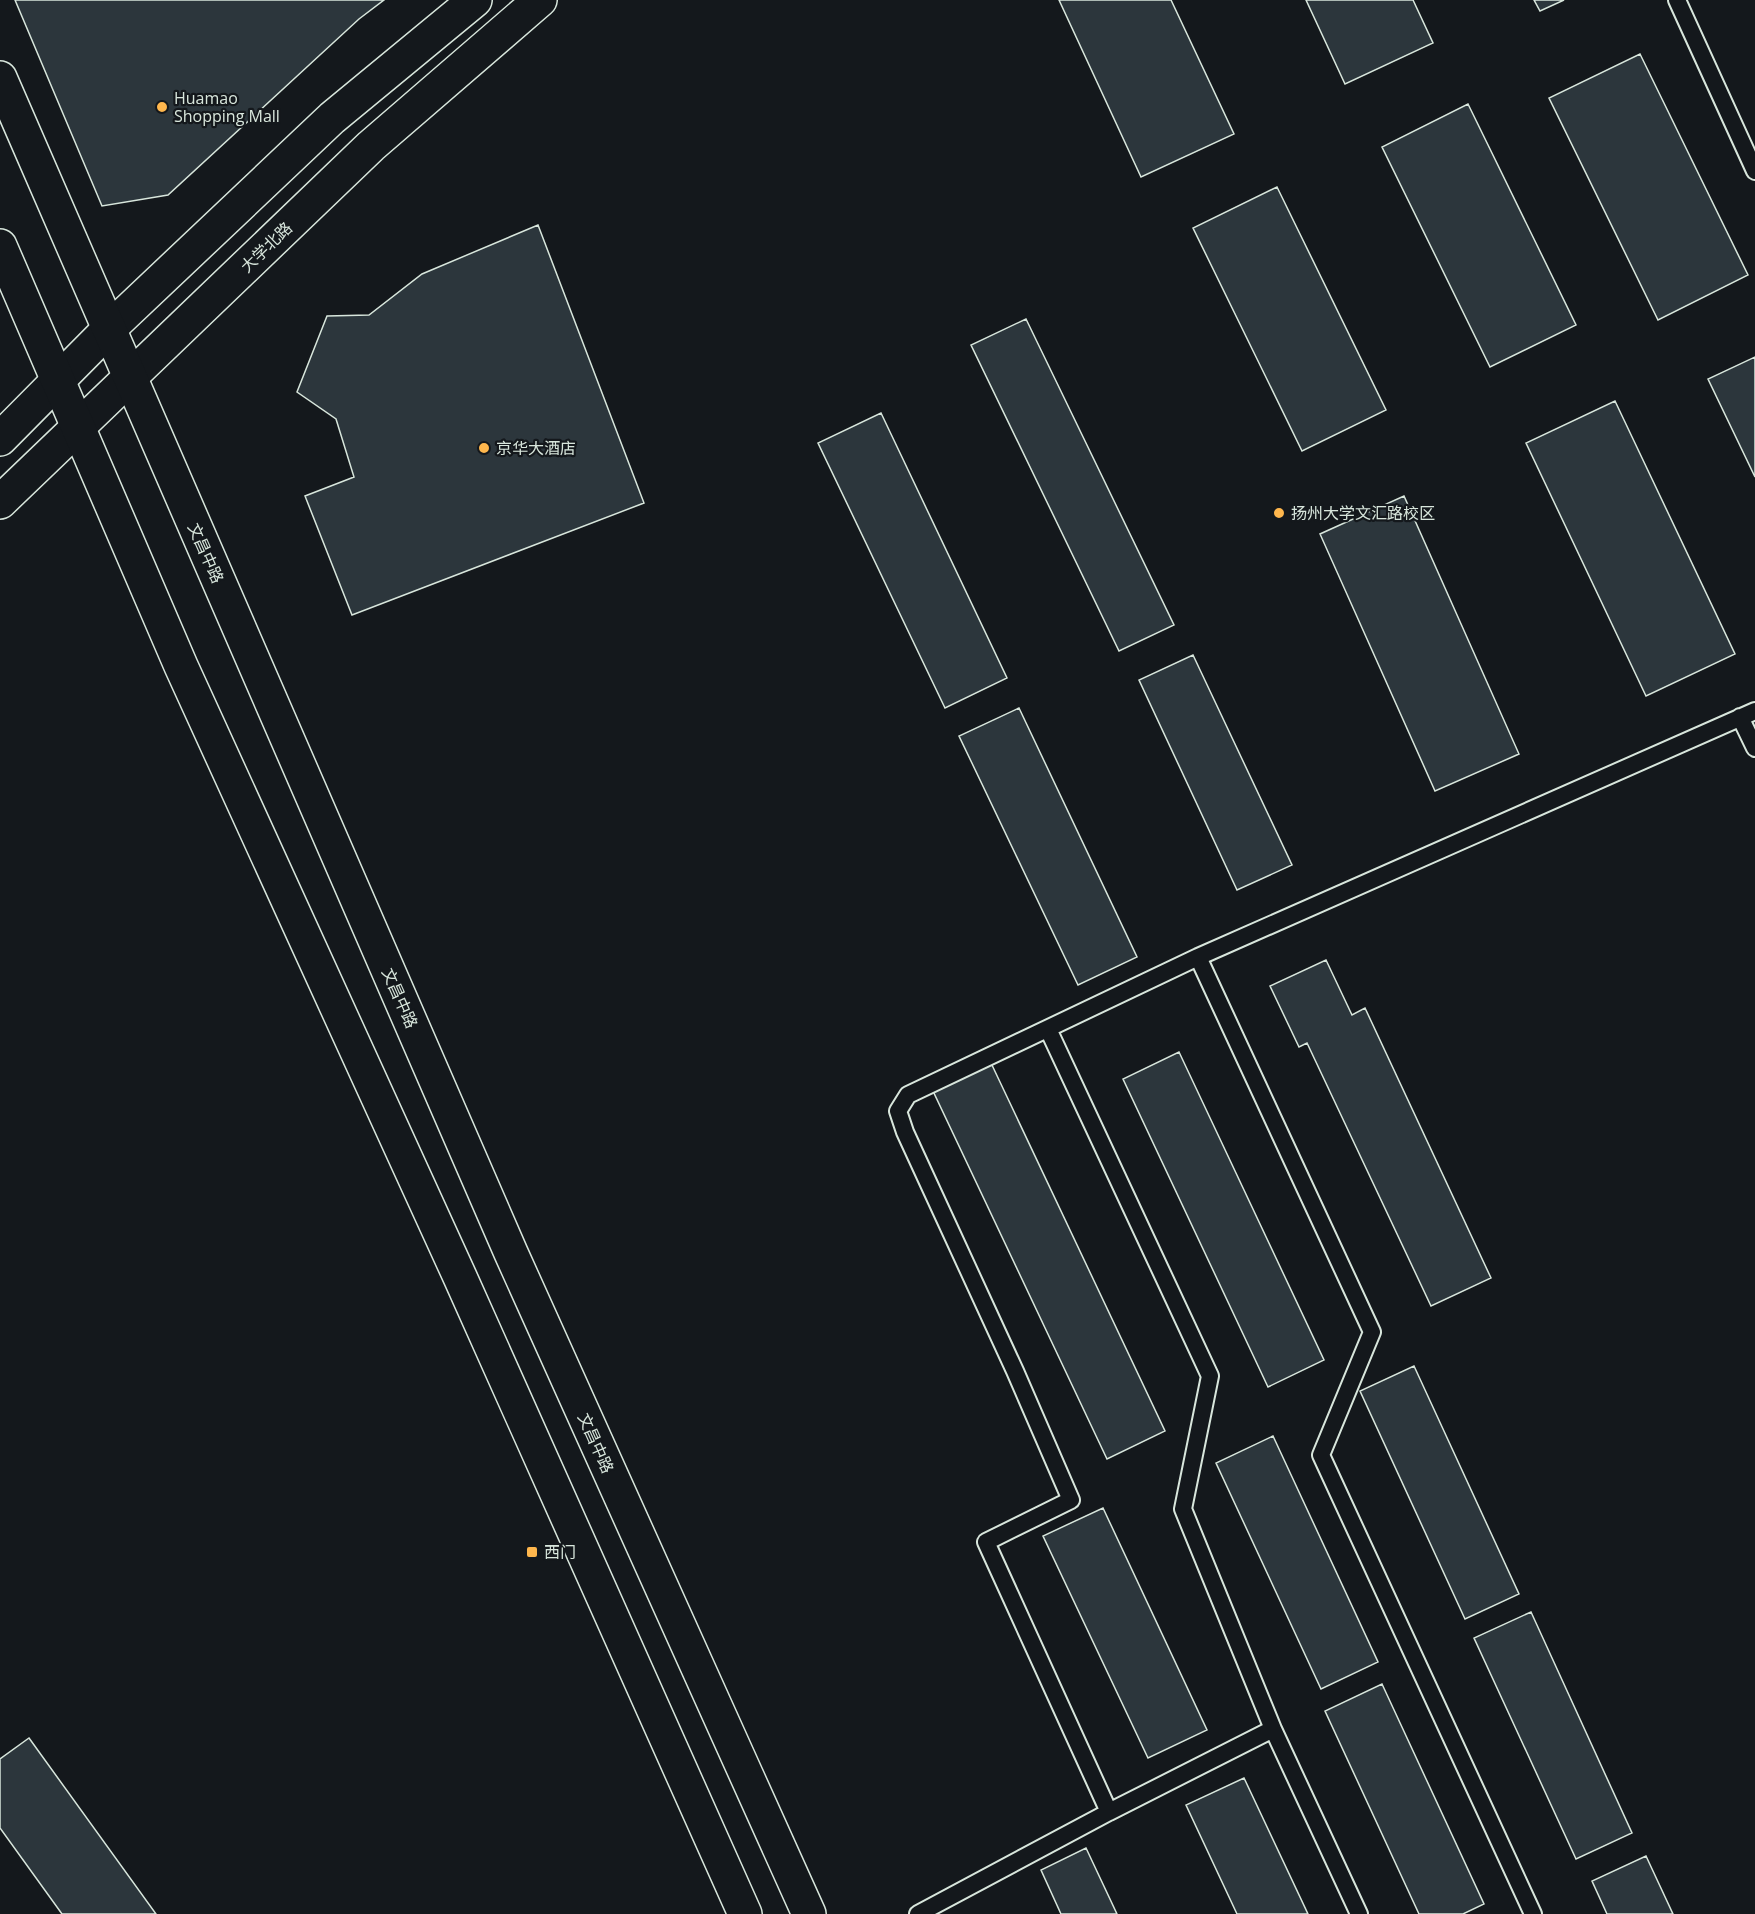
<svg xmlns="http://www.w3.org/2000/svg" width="1755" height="1914" font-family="'Open Sans','Noto Sans SC',sans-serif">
  <rect width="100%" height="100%" fill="#14181c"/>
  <path fill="#2c363c" stroke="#d8e6dc" stroke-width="1.5" d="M15,0h369l-25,19 -191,176 -66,11z
    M1059,0h112l63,134 -93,43z
    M1306,0h107l20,43 -88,41z
    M1534,0h30l-24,11z
    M1640,54l108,221 -90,45 -109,-222z
    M1468,104l108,221 -86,42 -108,-220z
    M1277,187l109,223 -84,41 -109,-223z
    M538,225l106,278 -292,112 -47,-119 49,-19 -18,-58 -39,-27 30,-76 42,-1 53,-41z
    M1026,319l148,306 -55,26 -148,-306z
    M1755,357v120l-47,-98z
    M1615,401l120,253 -89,42 -120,-253z
    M881,413l126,265 -62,30 -127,-265z
    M1404,496l115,258 -84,37 -115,-257z
    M1193,655l99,210 -55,25 -98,-210z
    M1019,708l118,249 -59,28 -119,-249z
    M1326,960l26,55 13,-7 126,270 -60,28 -124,-263 -8,4 -29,-61z
    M1179,1052l145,308 -56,27 -145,-308z
    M991,1063l174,368 -58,28 -174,-368z
    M1414,1366l105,228 -54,25 -105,-228z
    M1273,1436l105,226 -57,27 -105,-226z
    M1103,1508l104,222 -59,28 -105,-222z
    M1531,1612l101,221 -56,26 -102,-221z
    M1382,1684l102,220 -21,10h-44l-94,-203z
    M29,1738l127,176h-94l-62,-86v-69z
    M1244,1778l64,136h-71l-51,-109z
    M1086,1848l31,66h-56l-20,-44z
    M1646,1856l27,58h-66l-15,-33z"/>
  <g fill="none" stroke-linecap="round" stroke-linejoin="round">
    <defs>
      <path id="lane" d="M1677,0l78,171
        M1740,717l15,31
        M1198,957l174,375 -51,123 212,459
        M1048,1029l162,347 -27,133 90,220 -164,83
        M1273,1729l86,185
        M918,1914l191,-102 -123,-270 85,-42 -56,-129 -110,-239 -7,-21 10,-16 290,-138 557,-246"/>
      <path id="secondary" d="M0,439l109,-110 223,-211 143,-118
        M0,502l371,-356 169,-146"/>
      <path id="primary" d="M0,78l511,1175 298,661
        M0,246l181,420 279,611 285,637"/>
    </defs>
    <use href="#lane" stroke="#d8e6dc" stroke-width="20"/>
    <use href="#secondary" stroke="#d8e6dc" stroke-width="36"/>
    <use href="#primary" stroke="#d8e6dc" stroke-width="36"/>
    <use href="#lane" stroke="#14181c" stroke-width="16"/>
    <use href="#secondary" stroke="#14181c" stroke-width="33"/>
    <use href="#primary" stroke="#14181c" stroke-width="33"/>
  </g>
  <g fill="#ffb74d" stroke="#14181c" stroke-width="2">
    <circle cx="162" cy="107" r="6"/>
    <circle cx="484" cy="448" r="6"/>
    <circle cx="1279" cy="513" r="6"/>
    <rect x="526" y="1546" width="12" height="12" rx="3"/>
  </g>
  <g text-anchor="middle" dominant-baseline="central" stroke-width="4.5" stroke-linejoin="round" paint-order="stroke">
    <g font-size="16" fill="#d8e6dc" stroke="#14181c" text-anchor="start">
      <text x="174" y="98">Huamao<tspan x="174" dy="18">Shopping Mall</tspan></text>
      <text x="496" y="448">京华大酒店</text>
      <text x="1291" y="513">扬州大学文汇路校区</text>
      <text x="544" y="1552">西门</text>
    </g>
    <g font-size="16" fill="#d8e6dc" stroke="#14181c">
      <text transform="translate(266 247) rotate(-44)">大学北路</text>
      <text transform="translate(206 553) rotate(66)">文昌中路</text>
      <text transform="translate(400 998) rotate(66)">文昌中路</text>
      <text transform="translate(596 1443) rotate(66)">文昌中路</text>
    </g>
  </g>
</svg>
